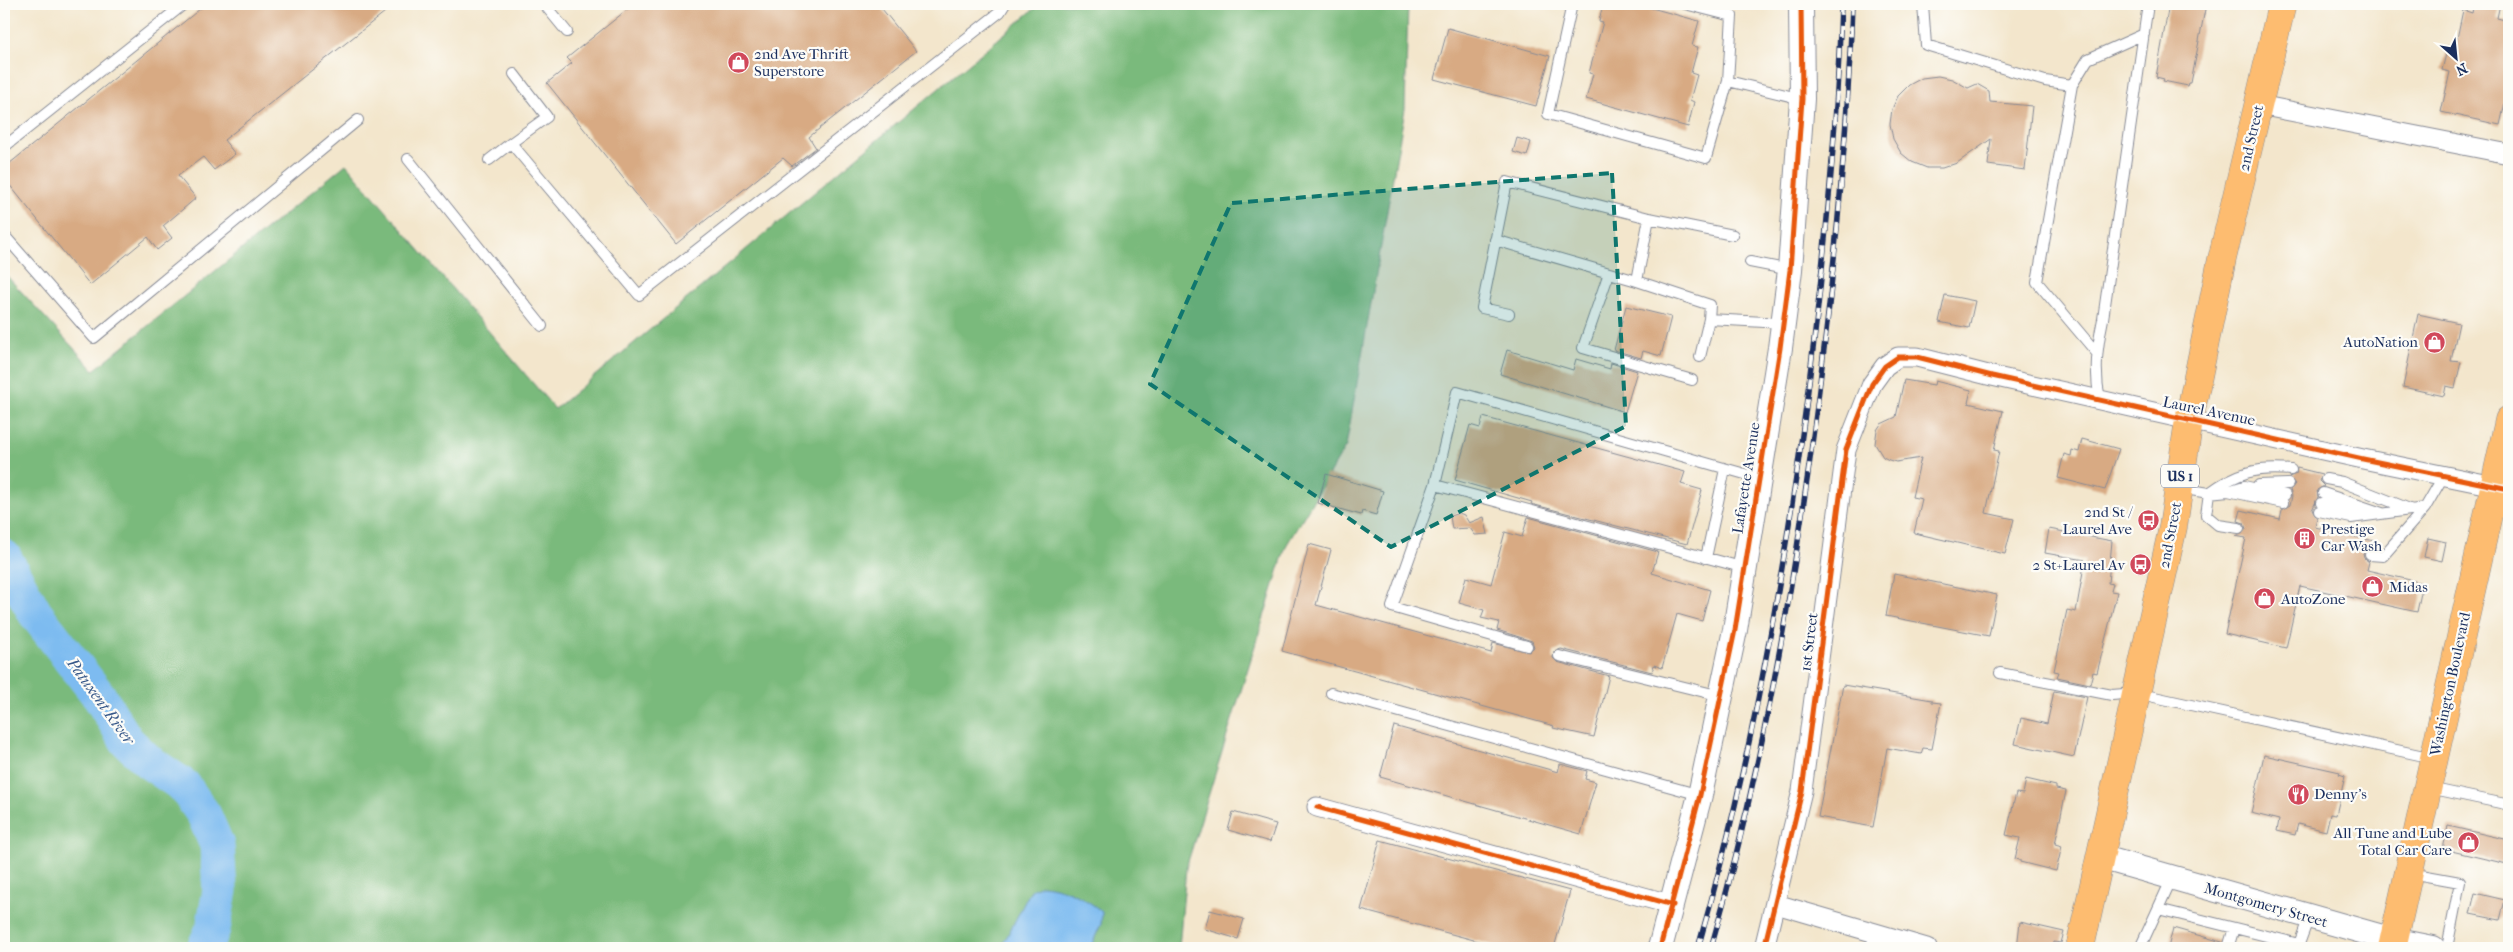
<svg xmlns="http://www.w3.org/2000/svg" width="2513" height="952" font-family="'IM FELL French Canon',serif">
  <rect width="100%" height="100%" fill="#fdfcf7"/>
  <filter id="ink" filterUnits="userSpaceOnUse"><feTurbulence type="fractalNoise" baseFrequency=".02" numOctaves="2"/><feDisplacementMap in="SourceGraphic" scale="10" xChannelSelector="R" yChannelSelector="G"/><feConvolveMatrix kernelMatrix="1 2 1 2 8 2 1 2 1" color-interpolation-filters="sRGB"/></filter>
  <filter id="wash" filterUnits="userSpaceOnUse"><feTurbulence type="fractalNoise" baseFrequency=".0096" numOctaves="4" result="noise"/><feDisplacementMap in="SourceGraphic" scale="20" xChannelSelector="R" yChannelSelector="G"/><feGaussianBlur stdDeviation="1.12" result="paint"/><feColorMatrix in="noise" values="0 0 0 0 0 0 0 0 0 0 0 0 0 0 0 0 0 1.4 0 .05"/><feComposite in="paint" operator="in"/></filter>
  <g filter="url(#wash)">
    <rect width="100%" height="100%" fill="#f3e6cc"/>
    <path fill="#7aba7b" stroke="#4a746c" d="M1040,4h368l-3,105 -59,337 -60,100 -100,322 -7,80h-1175v-675l90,97 252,-206 209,245z"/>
    <path fill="#7dbbf0" stroke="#4c75a7" d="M1041,885c21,1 45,13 61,27l-1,12 -11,24h-89l30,-58z"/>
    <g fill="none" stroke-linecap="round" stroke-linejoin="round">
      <path stroke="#7dbbf0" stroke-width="35" d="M4,557l31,56 64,83 28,45 22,21 35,24 20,29 13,30 3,45 -7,39 -9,19"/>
    </g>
    <g id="blocks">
      <path fill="#d8aa83" d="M206,4h189l-171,136 11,14 -21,16 -11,-13 -25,19 18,22 -33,28 9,12 -15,12 -9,-13 -58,48 -86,-107v-10z
        M634,4h244l38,47 -107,86 7,11 -24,18 -9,-8 -107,86 -129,-161 25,-20 -5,-5z
        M1603,4h34l62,17 -7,25 6,1 -7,26 6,2 -7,25 4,2 -6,25 -102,-28 7,-25 -4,-1 14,-51 -4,-1z
        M2169,4h37l-15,79h-2l-1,3 -25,-5 1,-2 -8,-2z
        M2474,4h26l-3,14 12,3v64l-9,40 -59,-13 9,-40 -8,-2 6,-24 7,2 8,-38 9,3z
        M1448,28l102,28 -14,50 -102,-27z
        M1938,76l14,3 16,9 9,-4 12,7 1,11 42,4 -7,64 -37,-5 3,-26 -34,24 -15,5h-15l-15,-6 -11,-9 -8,-14 -3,-15 2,-15 6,-13 11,-11 13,-7z
        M1517,138l14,4 -4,14 -14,-4z
        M1945,295l30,6 -6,27 -30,-6z
        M1626,306l45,11 -10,39 -18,-5 -2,7 -27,-8z
        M2418,314l41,9 -8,38 10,1 -6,26 -9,-2 -2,10 -41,-9z
        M1507,350l66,20 3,-11 34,10 1,-6 26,8 -12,41 -125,-38z
        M1904,380l30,5 1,-4 36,9 -3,13 35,8 -9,39 5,1 -13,62 28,6 -9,35 -91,-21 8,-34 -10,-2 9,-39 -25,4 -7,-2 -6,-3 -8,-13 2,-14 4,-6 15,-7z
        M1483,417l202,55 -4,12 21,6 -15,54 -156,-40 1,-2 -77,-22 15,-55 10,3z
        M2082,439l37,10 -14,41 -47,-12 6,-24 7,2 1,-6 7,2z
        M2297,468l25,6 -3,7 5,5 -7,4 1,7 -6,13 5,8 -2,9 59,14 -2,7 -5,1 -4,5 1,4 5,4 -2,8 56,13 -6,29 -117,-26 -14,62 -61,-14 21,-96 -11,-2 7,-2 4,-5 -2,-6 -6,-2 3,-11 39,9 2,-9 8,-5 2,-9 -2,-6 5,-6 -6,-7 7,-3z
        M1326,474l57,17 -7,24 -14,-4 -1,4 -43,-12z
        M1459,513l5,2 5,8 15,-6 4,17 -13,1 -5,-7 -18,1 -2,-13z
        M1528,517l130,35 -6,21 58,17 -8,31 -25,-7 -15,54 -8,-3 -2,7 -91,-23 -7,3 -1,6 4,4 52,14 -15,61 -41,-9 1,-2 -272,-75 27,-107 22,6 -15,55 175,48 2,-10 36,9 5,-5 -2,-6 -35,-11 2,-8 -18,-4 3,-8 -25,-7 7,-26 25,7 14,-52 17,5z
        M2049,529l63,12 -4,42 5,1 -2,7 6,1 -20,81 -4,-1 -3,12 -33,-7 2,-5 -5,-1 13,-61 9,2 9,-52 -40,-7z
        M2428,538l18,4 -4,19 -18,-4z
        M1894,574l103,21 -8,41 -103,-20z
        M1843,685l89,15v2l9,1 -9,46 -9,-1 -2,6 -34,-6 -14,79 -55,-10z
        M2054,691l33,6 -13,60 -59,-13 6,-26 26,6z
        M1394,726l164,46 2,-8 27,7 -2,8 11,3 -15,52 -201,-57z
        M2264,755l76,17 -1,2 6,2 -9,39 -6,-1 -4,17 -28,-7 -3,11 -18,-4 2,-11 -28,-7z
        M2026,779l30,7v3l10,2 -11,53 7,2 -6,25 -36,-9v-2l-5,-1 5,-21 -14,-3 10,-42 7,1z
        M1233,812l43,12 -6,18 -42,-12z
        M2448,826l61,14 -2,24 -64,-15z
        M1380,840l190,51 -16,57h-50l-143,-38z
        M2475,893l30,7 -5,20 -30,-6z
        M1210,910l34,9 -6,20 -33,-10z
        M2020,922l44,10 -3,11 -7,-1 -1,6h-36z
        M2173,928l49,14 -1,6h-53z"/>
    </g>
  </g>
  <g filter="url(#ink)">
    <use href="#blocks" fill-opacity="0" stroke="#878a95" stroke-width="1"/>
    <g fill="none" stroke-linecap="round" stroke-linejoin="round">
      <defs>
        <path id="service" d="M544,4l23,28
          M1572,4l-24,110 158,44 22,-77 4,-65 -47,-12
          M1923,4l3,41 119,36 27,4 -35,197 59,70
          M514,74l33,43 -36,26 128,152 361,-283 5,-8
          M1728,81l74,18
          M2072,85l16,-26 56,-25
          M4,147l180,-143
          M408,159l134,167
          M489,160l22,-17
          M4,235l90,103 264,-218
          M1495,240l142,41
          M1750,262l40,8
          M1609,273l-26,75 109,32
          M1509,314l-27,-6 25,-126 142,36
          M1709,319l1,-14 -73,-24 12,-63 84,17
          M1700,357l9,-38 74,4
          M2100,400c-6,-29 -3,-52 3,-81l45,-315
          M2326,479l16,3 70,28
          M1435,485l-43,122 135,39
          M2259,485l29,-1
          M2179,488l30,5c28,-21 48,-26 82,-23
          M2228,491l55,12
          M2323,493l59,20
          M2321,503l39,8
          M2319,511l32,7 74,-10 19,-33
          M2239,528l-21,-3 -12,-10 3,-22 19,-2 16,-5 41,9
          M2370,555l13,1 42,-48
          M1706,558l19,-89
          M1745,568l-310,-83 22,-93 302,86
          M1559,656l162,40
          M2000,673l112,22 24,-2 297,65
          M1331,693l369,102
          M2429,788l76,16
          M2410,873l50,9 -13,66
          M2158,909l141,35 10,-27
          M1871,948l4,-15
          M2140,948l32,-70
          M2228,948l6,-20"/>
        <path id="minor" d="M2259,105l250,49
          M1317,807l356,98
          M1776,904l151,44
          M1764,948l38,-157 44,-341 26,-66 13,-18 13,-9h19l75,19 371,83 146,30"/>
        <path id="tertiary" d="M2100,857l293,83 40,8
          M1660,948l40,-153 35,-165 45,-282 10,-78 12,-171 -1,-95"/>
        <path id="primary" d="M2080,948l93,-421 16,-107 33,-161 60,-255
          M2392,948l117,-528"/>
      </defs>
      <use href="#service" stroke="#878a95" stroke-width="12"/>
      <use href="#minor" stroke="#878a95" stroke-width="21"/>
      <use href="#tertiary" stroke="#878a95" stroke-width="26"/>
      <use href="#primary" stroke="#878a95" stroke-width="29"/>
      <use href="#service" stroke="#fff" stroke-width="10"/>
      <use href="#minor" stroke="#fff" stroke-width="19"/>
      <use href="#tertiary" stroke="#fff" stroke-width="24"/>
      <use href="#primary" stroke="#fdbc6f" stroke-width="28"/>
      <defs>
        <path id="rail" d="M1698,948c51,-177 84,-360 108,-542 17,-133 31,-268 35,-402
          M1711,948c51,-177 83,-360 106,-542 17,-134 31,-268 35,-402"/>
      </defs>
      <use href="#rail" stroke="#1b2f5e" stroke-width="5.5"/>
      <use href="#rail" stroke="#fdfcf7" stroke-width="4" stroke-dasharray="11" stroke-linecap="butt"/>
      <defs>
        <path id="cycleway" d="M1317,807l356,98
          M1660,948l40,-153 35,-165 45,-282 10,-78 12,-171 -1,-95
          M1764,948l38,-157 44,-341 26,-66 13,-18 13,-9h19l75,19 371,83 146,30"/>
      </defs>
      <use href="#cycleway" stroke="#fdfcf7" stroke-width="8"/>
      <use href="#cycleway" stroke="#e8590c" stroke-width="5"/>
    </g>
  </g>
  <path fill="#0f766e" fill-opacity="0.2" stroke="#0f766e" stroke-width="4" stroke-dasharray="10 6" stroke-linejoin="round" d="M1612,173l14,253 -235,121 -241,-163 81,-181z"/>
  <defs>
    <symbol id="shop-disc" viewBox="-11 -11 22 22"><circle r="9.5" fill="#d1495b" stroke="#fdfcf7"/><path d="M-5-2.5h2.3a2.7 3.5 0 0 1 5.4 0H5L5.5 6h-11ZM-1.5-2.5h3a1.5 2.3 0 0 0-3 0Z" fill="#fff"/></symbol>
    <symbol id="bus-disc" viewBox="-11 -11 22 22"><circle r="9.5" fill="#d1495b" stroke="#fdfcf7"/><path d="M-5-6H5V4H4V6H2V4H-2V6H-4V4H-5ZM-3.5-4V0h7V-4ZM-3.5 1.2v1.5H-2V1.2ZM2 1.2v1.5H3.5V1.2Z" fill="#fff"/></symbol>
    <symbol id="building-disc" viewBox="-11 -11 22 22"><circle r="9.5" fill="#d1495b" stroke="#fdfcf7"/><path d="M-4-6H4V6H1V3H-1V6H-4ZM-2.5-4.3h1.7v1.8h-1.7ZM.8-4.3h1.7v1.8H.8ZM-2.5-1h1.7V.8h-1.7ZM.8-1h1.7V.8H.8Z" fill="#fff"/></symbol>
    <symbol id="restaurant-disc" viewBox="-11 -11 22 22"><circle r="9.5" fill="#d1495b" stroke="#fdfcf7"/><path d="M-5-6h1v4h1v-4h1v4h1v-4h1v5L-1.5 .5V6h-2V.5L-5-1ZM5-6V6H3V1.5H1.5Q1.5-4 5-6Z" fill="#fff"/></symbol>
  </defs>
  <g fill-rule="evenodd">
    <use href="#shop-disc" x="726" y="50" width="25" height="25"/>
    <use href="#shop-disc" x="2422" y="330" width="25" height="25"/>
    <use href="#bus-disc" x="2136" y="508" width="25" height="25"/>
    <use href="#building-disc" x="2292" y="526" width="25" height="25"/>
    <use href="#bus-disc" x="2128" y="552" width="25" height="25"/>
    <use href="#shop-disc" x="2360" y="574" width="25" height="25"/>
    <use href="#shop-disc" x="2252" y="586" width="25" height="25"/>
    <use href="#restaurant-disc" x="2286" y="782" width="25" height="25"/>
    <use href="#shop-disc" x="2456" y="830" width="25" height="25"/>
  </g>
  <g text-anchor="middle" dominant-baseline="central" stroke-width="4.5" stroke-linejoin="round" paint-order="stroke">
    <rect fill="#fdfcf7" stroke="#5f6c8c" stroke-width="1" x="2161" y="464.5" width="38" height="23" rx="4"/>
    <g font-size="14" font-weight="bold" fill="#1b2f5e">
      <text x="2180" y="476">US 1</text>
    </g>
    <g font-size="15" fill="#1b2f5e" stroke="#fdfcf7" text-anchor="start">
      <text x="754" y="54">2nd Ave Thrift<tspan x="754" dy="17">Superstore</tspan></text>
      <text x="2418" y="342" text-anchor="end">AutoNation</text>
      <text x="2132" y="512" text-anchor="end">2nd St /<tspan x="2132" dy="17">Laurel Ave</tspan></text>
      <text x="2321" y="529">Prestige<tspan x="2321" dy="17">Car Wash</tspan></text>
      <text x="2125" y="565" text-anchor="end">2 St+Laurel Av</text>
      <text x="2389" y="587">Midas</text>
      <text x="2281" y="599">AutoZone</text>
      <text x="2314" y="794">Denny's</text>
      <text x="2452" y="833" text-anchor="end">All Tune and Lube<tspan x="2452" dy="17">Total Car Care</tspan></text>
    </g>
    <g font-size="15" fill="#1b2f5e" stroke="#fdfcf7">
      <text transform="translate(2251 138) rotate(-77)">2nd Street</text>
      <text transform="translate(2209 411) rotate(12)">Laurel Avenue</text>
      <text transform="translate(1746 478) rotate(-81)">Lafayette Avenue</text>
      <text transform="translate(2170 535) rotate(-79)">2nd Street</text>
      <text transform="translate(1809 642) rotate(-83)">1st Street</text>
      <text transform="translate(2450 684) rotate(-78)">Washington Boulevard</text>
      <text transform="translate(2266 905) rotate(16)">Montgomery Street</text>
    </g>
    <g font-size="16" font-style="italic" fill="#38598a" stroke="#fdfcf7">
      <text transform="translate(101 701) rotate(54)">Patuxent River</text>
    </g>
  </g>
  <rect width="2513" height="952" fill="none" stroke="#fdfcf7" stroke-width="20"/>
  <g transform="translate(2456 58) rotate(153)" stroke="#fdfcf7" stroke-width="4" paint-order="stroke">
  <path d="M0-4L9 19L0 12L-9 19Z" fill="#1b2f5e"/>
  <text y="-8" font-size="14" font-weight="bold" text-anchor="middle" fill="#1b2f5e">N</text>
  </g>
</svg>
